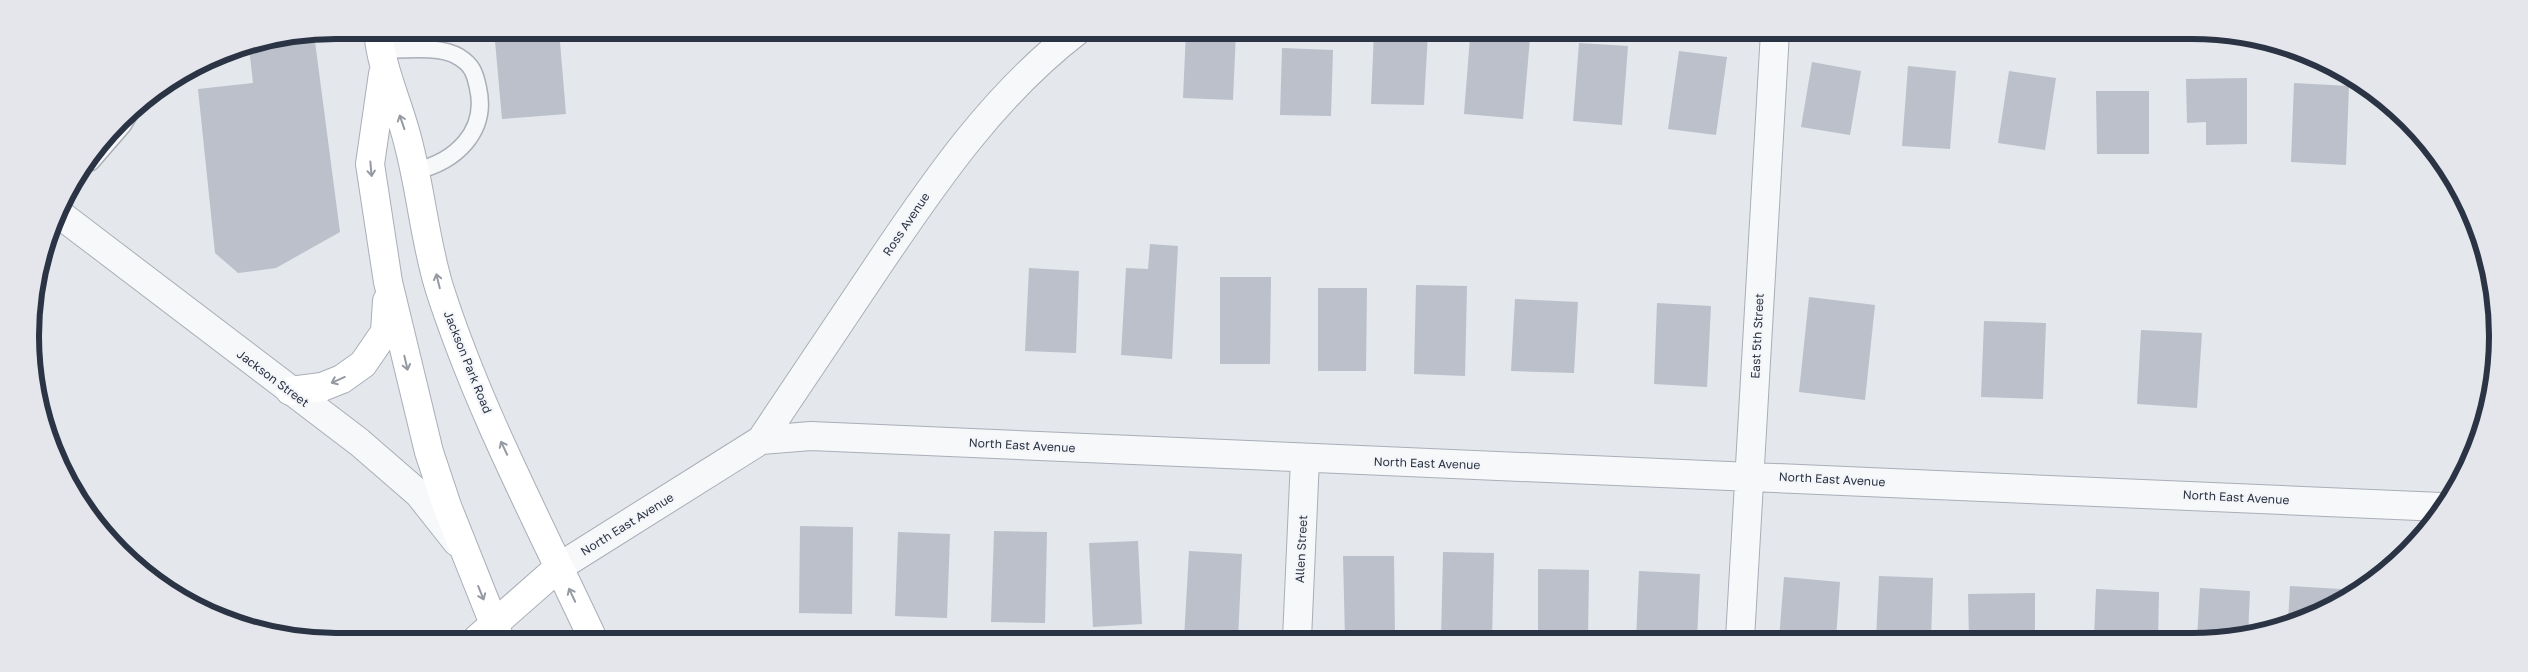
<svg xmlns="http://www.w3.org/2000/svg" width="2528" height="672" font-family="'Golos Text',sans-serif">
  <rect width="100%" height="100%" fill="#e4e7ec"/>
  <path fill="#bbc0ca" d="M494,30h65l7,84 -64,5z
    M1186,31h50l-3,69 -50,-2z
    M1374,31l54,1 -4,73 -53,-1z
    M314,34l26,198 -64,36 -38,5 -23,-20 -17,-164 55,-6 -4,-36z
    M1470,37l60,1 -7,81 -59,-5z
    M1579,43l49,3 -6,79 -49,-4z
    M1282,48l51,2 -2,66 -51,-1z
    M1679,51l48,6 -11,78 -48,-6z
    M1812,62l49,9 -11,64 -49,-8z
    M1908,66l48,5 -6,78 -48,-3z
    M2009,71l47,7 -11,72 -47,-7z
    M2247,78v66l-41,1v-23l-19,1 -1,-44z
    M2294,83l55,3 -3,79 -55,-3z
    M2096,91h53v63h-52z
    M1150,244l28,2 -6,113 -51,-4 5,-87 22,1z
    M1029,268l50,3 -3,82 -51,-2z
    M1220,277h51l-1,87h-50z
    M1416,285l51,1 -2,90 -51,-2z
    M1318,288h49l-1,83h-48z
    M1809,297l66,8 -10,95 -66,-8z
    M1515,299l63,3 -4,71 -63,-2z
    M1657,303l54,3 -4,81 -53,-3z
    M1984,321l62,2 -3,76 -62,-2z
    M2141,330l61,3 -5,75 -60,-4z
    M800,526l53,1 -1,87 -53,-1z
    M994,531l53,1 -2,91 -54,-1z
    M898,532l52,2 -3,84 -52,-2z
    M1138,541l4,83 -49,3 -4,-84z
    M1189,551l53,3 -4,85h-54z
    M1443,552l51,1 -2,86h-51z
    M1343,556h51l1,83h-50z
    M1538,569l51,1 -1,69h-50z
    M1639,571l61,3 -3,65h-61z
    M1879,576l54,2 -2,61h-55z
    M1784,577l56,5 -4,57h-57z
    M2290,586l51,3v12l-14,10 -39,11z
    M2200,588l50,3 -2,44 -16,4h-35z
    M2096,589l63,3 -1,47h-64z
    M2035,593v46h-66l-1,-45z"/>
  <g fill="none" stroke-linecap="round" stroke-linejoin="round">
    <defs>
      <path id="lane" d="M380,50c21,0 61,-5 79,7 13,8 16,16 19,31 10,44 -23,74 -63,83
        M91,162l32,-37 11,-19"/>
      <path id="street" d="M58,213l301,229 60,52 38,48
        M761,440c40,-59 79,-118 118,-176 58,-86 116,-170 198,-233
        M559,567l202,-127 50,-4 1630,71
        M1297,639l8,-180
        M1740,639l35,-607"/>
      <path id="secondary" d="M378,30c3,41 22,76 31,116 12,46 16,95 30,141 39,122 100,236 154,352
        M383,74l-13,90 18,118 41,170 18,54 53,133
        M290,391l32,-4 20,-8 21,-15 22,-32 2,-31
        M477,639l82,-72"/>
    </defs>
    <use href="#lane" stroke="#a9aeb7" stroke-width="19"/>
    <use href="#street" stroke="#a9aeb7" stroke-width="30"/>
    <use href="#secondary" stroke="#a9aeb7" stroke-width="30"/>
    <use href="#lane" stroke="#f7f8fa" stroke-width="16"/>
    <use href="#street" stroke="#f7f8fa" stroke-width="28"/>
    <use href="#secondary" stroke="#fff" stroke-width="28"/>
  </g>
  <defs><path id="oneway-shaft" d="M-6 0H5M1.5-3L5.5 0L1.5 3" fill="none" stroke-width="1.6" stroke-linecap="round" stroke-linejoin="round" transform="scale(1.25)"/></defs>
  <g stroke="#959aa2">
    <use href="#oneway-shaft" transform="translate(402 122) rotate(-109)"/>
    <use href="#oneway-shaft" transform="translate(371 169) rotate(85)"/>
    <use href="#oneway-shaft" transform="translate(438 281) rotate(-104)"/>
    <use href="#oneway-shaft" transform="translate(406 363) rotate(77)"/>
    <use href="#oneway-shaft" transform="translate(338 380) rotate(156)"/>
    <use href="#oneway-shaft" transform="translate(504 448) rotate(-115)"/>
    <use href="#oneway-shaft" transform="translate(481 593) rotate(68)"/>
    <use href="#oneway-shaft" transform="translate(572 595) rotate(-115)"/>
  </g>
  <g text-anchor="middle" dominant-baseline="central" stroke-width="4.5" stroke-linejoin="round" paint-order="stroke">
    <g font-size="12" fill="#2b3445" stroke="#f4f6f9">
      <text transform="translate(906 224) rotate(-56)">Ross Avenue</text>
      <text transform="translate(1757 336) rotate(-87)">East 5th Street</text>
      <text transform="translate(468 362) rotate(68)">Jackson Park Road</text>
      <text transform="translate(273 378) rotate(37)">Jackson Street</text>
      <text transform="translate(1022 445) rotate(3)">North East Avenue</text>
      <text transform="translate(1427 463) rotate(2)">North East Avenue</text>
      <text transform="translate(1832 479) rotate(3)">North East Avenue</text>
      <text transform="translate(2236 497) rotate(3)">North East Avenue</text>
      <text transform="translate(627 524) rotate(-32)">North East Avenue</text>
      <text transform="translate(1301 549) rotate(-87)">Allen Street</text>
    </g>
  </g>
  <path d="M0 0H2528V672H0ZM336 39H2192A297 297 0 0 1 2489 336V336A297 297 0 0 1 2192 633H336A297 297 0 0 1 39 336V336A297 297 0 0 1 336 39Z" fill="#e4e6eb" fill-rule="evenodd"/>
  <path fill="none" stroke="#2b3445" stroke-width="6" d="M336 39H2192A297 297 0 0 1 2489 336V336A297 297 0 0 1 2192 633H336A297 297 0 0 1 39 336V336A297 297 0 0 1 336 39Z"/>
</svg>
